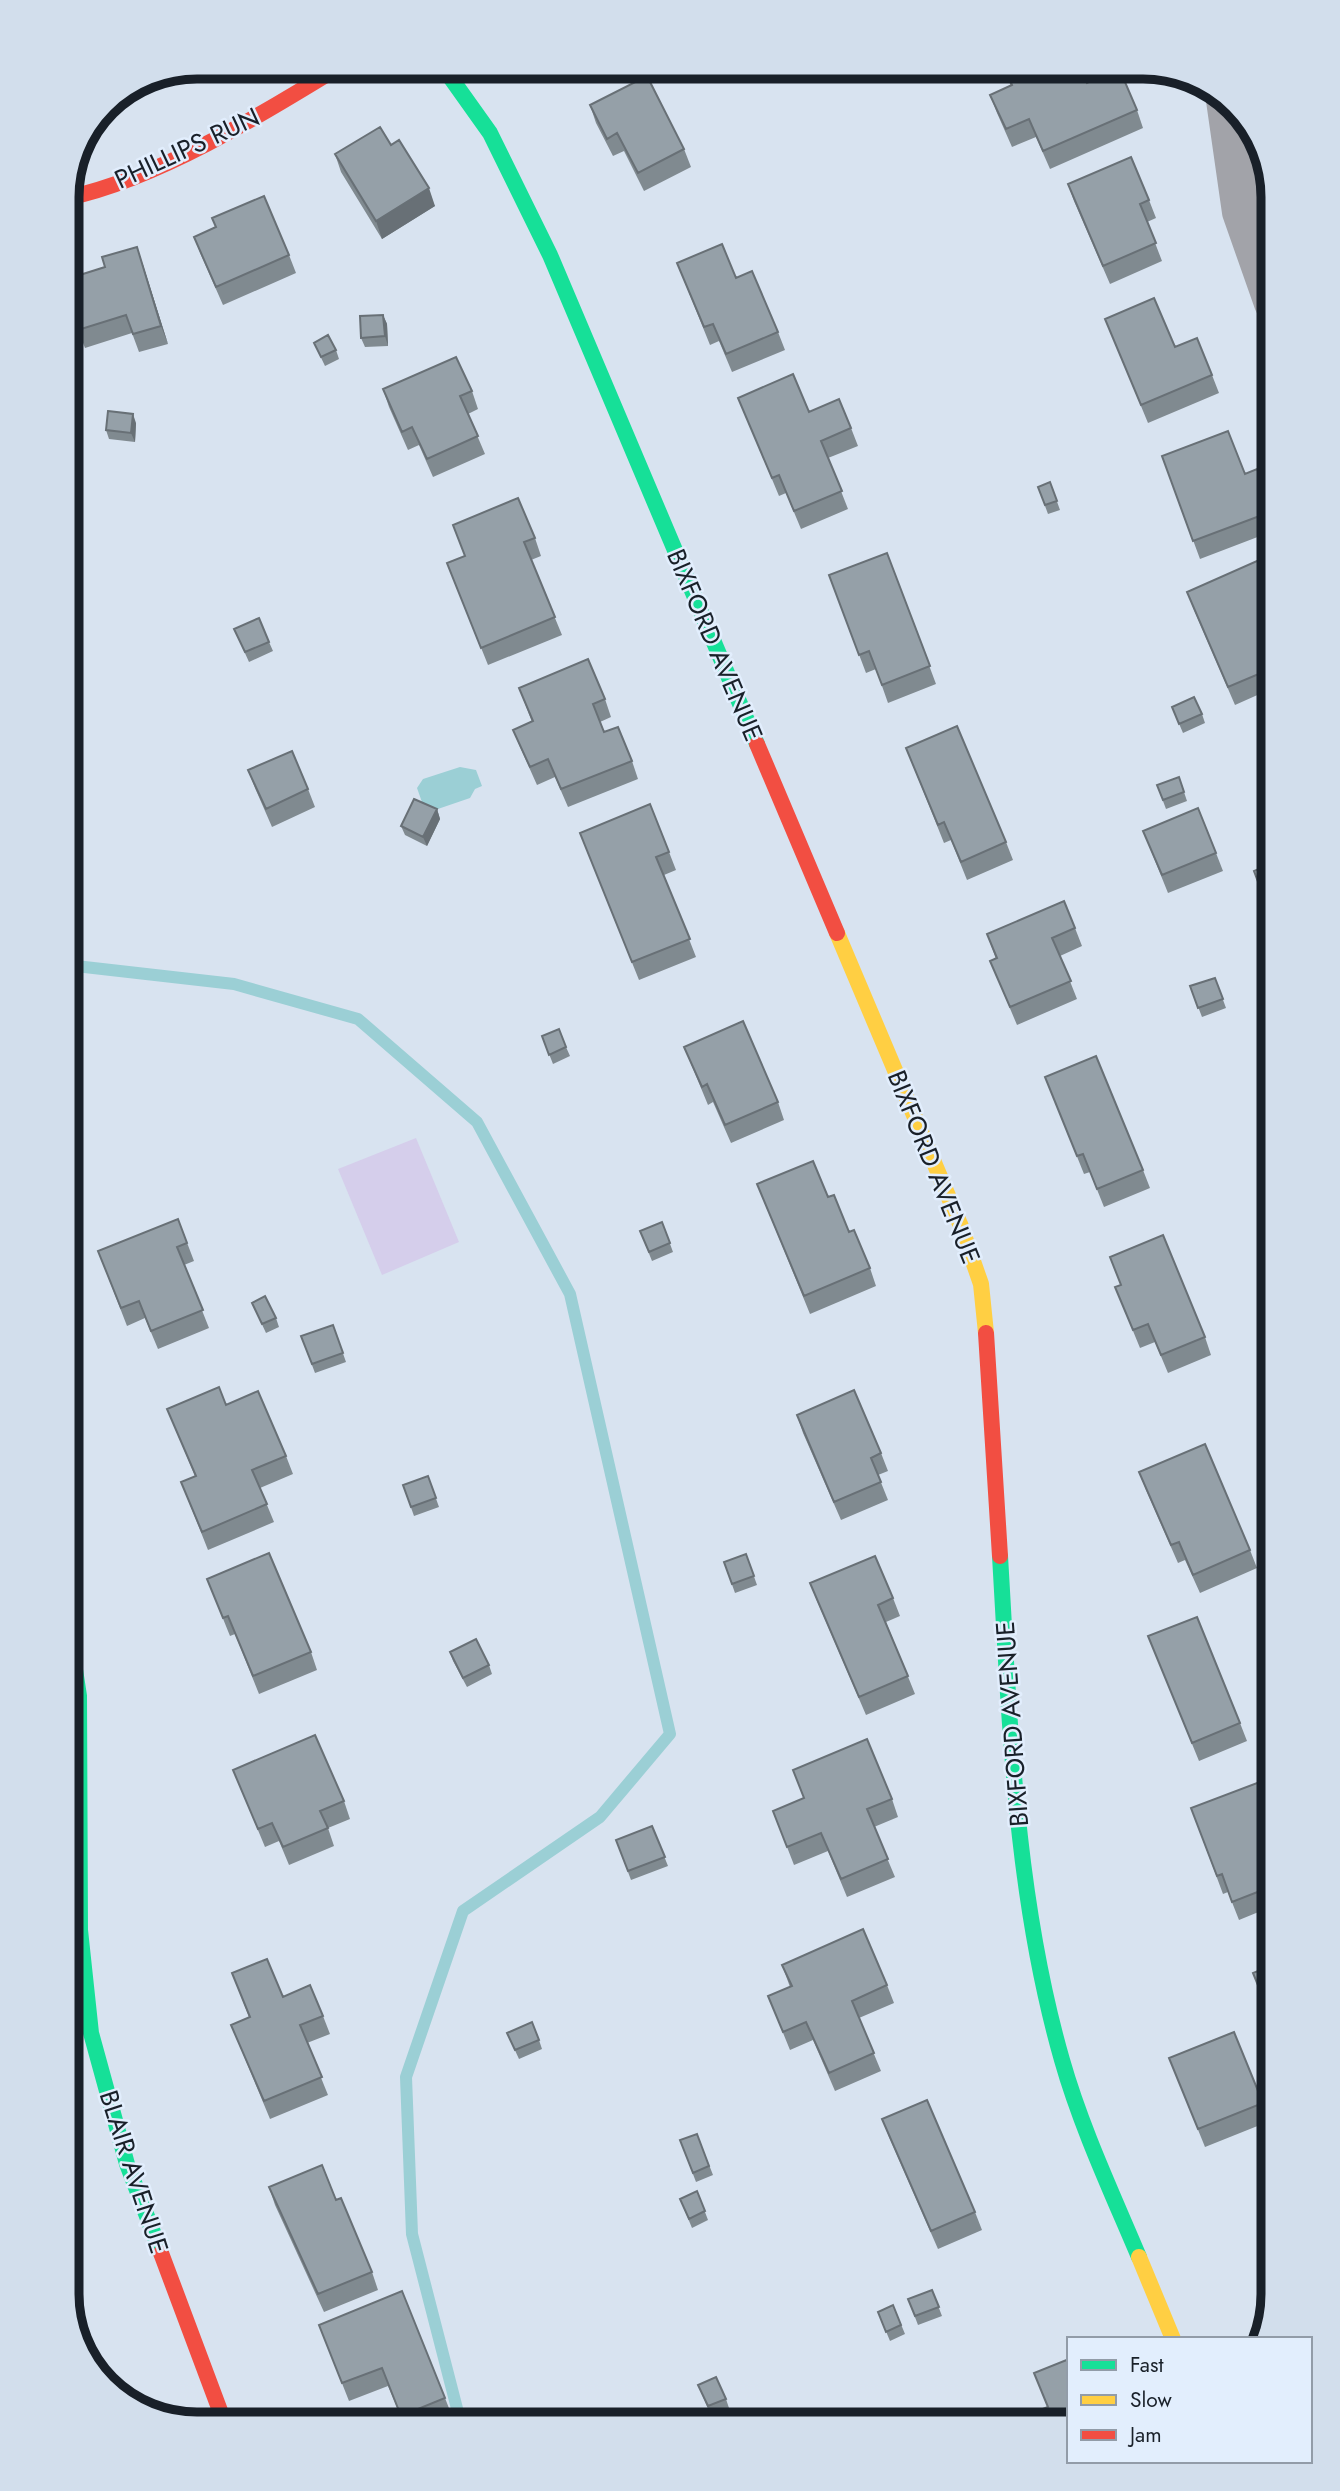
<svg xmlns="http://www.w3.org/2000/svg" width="1340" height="2491" font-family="Jost,sans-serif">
  <rect width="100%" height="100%" fill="#d8e3f0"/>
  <path fill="#d5ceeb" d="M416,1138l43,104 -77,33 -44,-106z"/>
  <path fill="#9bcfd5" d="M460,767l16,3 6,16 -7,3 -5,9 -38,13 -9,-6 -6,-17 6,-9z"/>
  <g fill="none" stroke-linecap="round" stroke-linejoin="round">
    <path stroke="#9bcfd5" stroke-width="12" d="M67,965l167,19 124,35 119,103 93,172 100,440 -70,83 -137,94 -57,166 6,157 49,190"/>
    <path stroke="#a2a3a9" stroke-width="38" d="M1225,100l16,112 32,91"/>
    <path stroke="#16e098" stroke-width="16" d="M443,67l47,66 60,122 207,489
      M1000,1556c10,169 15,340 62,504 19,67 50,133 77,197
      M67,1617l12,79 1,234 11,103 36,131 34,89"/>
    <path stroke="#ffcf43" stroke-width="16" d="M837,933l123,291 21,60 5,49
      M1139,2257l34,82"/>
    <path stroke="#f24e42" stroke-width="16" d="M67,198c90,-19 194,-83 272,-131
      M757,744l80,189
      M986,1333l14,223
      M161,2253l64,171"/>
  </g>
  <path fill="#808a90" d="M1002,67h77l8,16 50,27 6,18 -93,41 -14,-32 -24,10 -15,-34 -7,-18 21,-9z
    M590,105l94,44 7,18 -47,24 -20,-40 -11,5 -17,-33z
    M391,145l44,61 -53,33 -41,-67 -6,-18z
    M1068,184l81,16 7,18 -9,4 15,39 -52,23 -36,-83z
    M212,218l77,37 7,18 -73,32 -22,-50 -7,-18 22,-9z
    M677,263l59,15 42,54 7,18 -53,22 -13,-31 -9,4z
    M143,265l25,79 -29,8 -7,-19 -47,15 -7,-18z
    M383,315l4,9 1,22 -23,1 -4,-9z
    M1105,319l70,28 37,28 7,18 -71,30z
    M314,343l22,7 3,9 -14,7z
    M383,389l89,2 6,18 -10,5 17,40 -52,23 -14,-32 -11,5 -19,-43z
    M738,398l71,14 42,16 7,18 -30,12 20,51 -47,20 -15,-36 -7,3z
    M136,423l-1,19 -26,-3 -3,-9z
    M67,429l16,17 -9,15 -7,-5z
    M1162,456l83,18 28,37v20l-73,28z
    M1050,482l10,28 -12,4 -10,-27z
    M535,538l6,18 -10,4 31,75 -74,30 -41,-102z
    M887,553l49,131 -48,19 -12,-34 -10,4 -37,-98z
    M1273,554v134l-38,17 -41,-95 -7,-18z
    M234,629l35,13 4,9 -24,11z
    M519,688l86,11 6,18 -11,5 4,10 28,29 6,18 -70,28 -13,-30 -18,8 -17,-38 -7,-17 19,-8z
    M1172,707l30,7 3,9 -22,10z
    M906,748l100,94 7,18 -46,20 -16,-40 -7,3z
    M248,770l60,19 7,18 -43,20 -17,-39z
    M1179,777l8,24 -21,8 -9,-24z
    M437,809l3,10 -13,27 -22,-11 -4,-9z
    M1143,831l73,22 7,18 -55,22z
    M580,833l89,19 7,18 -12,5 32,82 -57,23z
    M1273,863v29l-9,4 -10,-25z
    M1075,928l7,18 -22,10 17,43 -60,26 -27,-64 6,-2 -9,-25z
    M1215,978l11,30 -24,9 -12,-31z
    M542,1036l24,11 4,9 -17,8z
    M684,1047l94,55 6,18 -53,23 -18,-41 -5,3z
    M1045,1077l98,93 7,18 -46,19 -14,-35 -6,2z
    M757,1184l71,13 42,71 6,18 -66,28z
    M178,1219l16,42 -10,4 25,63 -51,21 -13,-31 -18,8 -29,-75z
    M662,1222l11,30 -21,9 -12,-30z
    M1110,1257l95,80 6,18 -43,18 -13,-31 -15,6 -25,-61 6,-2z
    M252,1303l24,15 3,9 -13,6z
    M333,1325l13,37 -31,11 -14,-37z
    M226,1405l60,51 7,18 -33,14 14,34 -66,28 -27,-68 14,-6 -28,-67z
    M797,1415l84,38 7,18 -10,4 10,25 -47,20 -38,-87z
    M1139,1472l111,78 7,18 -57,25 -15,-33 -7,3 -32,-73z
    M428,1476l11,31 -25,9 -11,-31z
    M746,1554l11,31 -22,8 -11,-31z
    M207,1579l104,73 6,18 -58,24 -24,-60 -5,2z
    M810,1583l83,15 7,18 -14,6 29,72 -49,21 -49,-114z
    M1148,1636l92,87 7,18 -48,20z
    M450,1652l39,13 3,9 -25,13 -14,-26z
    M233,1770l111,31 6,18 -22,9 6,18 -45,19 -10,-24 -14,6z
    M793,1770l99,29 6,18 -24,10 21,50 -48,20 -19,-46 -34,14 -21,-54 31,-13z
    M1273,1777v57l-6,2 6,16v54l-34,14 -11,-28 -5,2 -32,-86z
    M652,1826l16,40 -37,14 -15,-40z
    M782,1965l105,20 7,18 -35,15 22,53 -46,20 -22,-51 -23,10 -22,-54 22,-9z
    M232,1973l91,43 7,18 -23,9 21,52 -58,24 -39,-94 18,-8z
    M507,2033l32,7 3,9 -23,10z
    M1169,2058l94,45 7,18 -65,26z
    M882,2119l93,93 7,18 -44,19 -49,-112z
    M697,2134l16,41 -17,7 -16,-42z
    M269,2187l103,85 6,18 -54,22 -49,-107z
    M697,2191l11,29 -16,8 -12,-29z
    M932,2290l10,26 -24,9 -10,-26z
    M893,2305l12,29 -15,7 -12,-29z
    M319,2325l126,73 7,18 -21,8h-27l-16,-38 -39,15z
    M698,2385l28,14 3,9 -18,8z"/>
  <path fill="#687076" d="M429,188l6,18 -53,33 -6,-18z
    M137,247l6,18 25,79 -7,-18z
    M383,315l4,9 1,22 -3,-10z
    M133,414l3,9 -1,19 -4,-9z
    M80,436l3,10 -9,15 -3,-10z
    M437,809l3,10 -13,27 -4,-9z"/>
  <path fill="#95a0a8" stroke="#687076" stroke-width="2" d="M1004,67h75l8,16 32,-15 18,42 -94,41 -14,-32 -23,10 -16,-34 22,-10z
    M647,76l37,73 -46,24 -21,-40 -10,6 -17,-34z
    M380,127l11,18 8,-5 30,48 -53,33 -41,-67z
    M1131,157l18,43 -9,4 16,39 -53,23 -35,-82z
    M264,196l25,59 -73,32 -22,-50 22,-10 -4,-9z
    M722,244l14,34 16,-7 26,61 -52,22 -13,-30 -9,3 -27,-64z
    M137,247l24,79 -28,8 -7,-19 -48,15 -11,-38v-13l38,-12 -3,-10z
    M1154,298l21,49 22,-9 15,37 -71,30 -36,-86z
    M383,315l2,21 -24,2 -1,-22z
    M328,335l8,15 -15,7 -7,-14z
    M456,357l16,34 -12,5 18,40 -51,23 -15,-32 -10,5 -19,-43z
    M793,374l16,38 30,-13 12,29 -30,13 21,50 -48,20 -15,-36 -7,3 -34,-80z
    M108,411l25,3 -2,19 -25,-3z
    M67,429l13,7 -9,15 -4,-2z
    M1228,431l17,43 12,-5 16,42 -80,30 -31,-85z
    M1050,482l7,19 -12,4 -7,-18z
    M518,498l17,40 -11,4 31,75 -74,31 -34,-85 18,-7 -12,-31z
    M887,553l43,113 -48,19 -13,-34 -10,4 -30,-80z
    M1273,554v46l-7,3 7,16v49l-45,19 -41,-95z
    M259,618l10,24 -24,10 -11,-23z
    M588,659l17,40 -12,5 11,28 14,-5 14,34 -71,28 -13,-30 -18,8 -17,-37 20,-9 -14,-33z
    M1194,697l8,17 -23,10 -7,-17z
    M957,726l49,116 -45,20 -17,-40 -6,3 -32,-77z
    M292,751l16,38 -42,20 -18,-39z
    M1179,777l5,15 -21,8 -6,-15z
    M414,799l23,10 -14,28 -22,-11z
    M650,804l19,48 -13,5 34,82 -58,23 -52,-129z
    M1198,808l18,45 -54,22 -19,-44z
    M1273,863v19l-13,5 -6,-16z
    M1064,901l11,27 -23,10 19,43 -61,26 -20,-46 7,-3 -10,-24z
    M1215,978l8,21 -25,9 -8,-22z
    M743,1021l35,81 -53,23 -18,-41 -5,3 -18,-40z
    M559,1029l7,18 -17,8 -7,-19z
    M1096,1056l47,114 -46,19 -14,-35 -6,2 -32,-79z
    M813,1161l15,36 6,-2 15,37 5,-2 16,38 -66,28 -47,-112z
    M178,1219l9,24 -10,4 26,63 -52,21 -12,-30 -18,7 -23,-57z
    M662,1222l8,21 -21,9 -9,-21z
    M1163,1235l42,102 -44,18 -13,-31 -15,6 -18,-43 6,-2 -11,-28z
    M265,1296l11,22 -14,6 -10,-21z
    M333,1325l10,28 -31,11 -11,-28z
    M219,1387l7,18 32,-14 28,65 -34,14 15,34 -65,28 -21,-50 15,-6 -29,-67z
    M854,1390l27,63 -10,5 10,24 -47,20 -37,-87z
    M1205,1444l45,106 -57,25 -14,-33 -8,3 -32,-73z
    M428,1476l8,22 -25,9 -8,-22z
    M269,1553l42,99 -58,24 -25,-60 -5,2 -16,-39z
    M746,1554l8,22 -22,8 -8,-22z
    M875,1556l18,42 -15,7 30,71 -49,21 -49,-114z
    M1197,1617l43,106 -48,20 -44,-107z
    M476,1639l13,26 -26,13 -13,-26z
    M315,1735l29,66 -24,10 8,17 -45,19 -11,-24 -14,6 -25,-59z
    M867,1739l25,60 -25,10 21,50 -47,20 -20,-46 -34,14 -14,-36 31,-13 -11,-28z
    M1273,1777v36l-13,5 13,34v34l-41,16 -10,-28 -5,2 -26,-68z
    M652,1826l13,31 -37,14 -12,-31z
    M863,1929l24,56 -35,16 22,52 -45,20 -23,-51 -23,10 -15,-36 24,-10 -10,-21z
    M267,1959l16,38 27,-12 13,31 -23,9 22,52 -58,24 -33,-76 19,-8 -18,-44z
    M1273,1965v51l-2,1 -18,-44z
    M532,2022l7,18 -24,10 -8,-17z
    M1234,2032l29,71 -65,26 -29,-71z
    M927,2100l48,112 -44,19 -49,-112z
    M697,2134l12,32 -16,7 -13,-33z
    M322,2165l14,35 5,-2 31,74 -54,22 -49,-107z
    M697,2191l8,20 -16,8 -9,-20z
    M932,2290l7,17 -24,9 -7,-17z
    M402,2291l43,107 -44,18 -19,-48 -40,15 -23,-58z
    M893,2305l8,20 -15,7 -8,-20z
    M69,2306l24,59 -16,-21z
    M1069,2359v65h-66l45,-17 -14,-34z
    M716,2377l10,22 -18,7 -10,-21z"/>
  <g text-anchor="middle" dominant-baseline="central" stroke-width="5" stroke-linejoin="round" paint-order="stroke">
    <g font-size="26" fill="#192029" stroke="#e2eefd">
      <text transform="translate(187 148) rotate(-25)">PHILLIPS RUN</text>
      <text transform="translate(715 645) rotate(67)">BIXFORD AVENUE</text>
      <text transform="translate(934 1167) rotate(68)">BIXFORD AVENUE</text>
      <text transform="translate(1012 1724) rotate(-94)">BIXFORD AVENUE</text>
      <text transform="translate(134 2172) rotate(72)">BLAIR AVENUE</text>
    </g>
  </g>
  <path d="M0 0H1340V2491H0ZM197 79H1143A118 118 0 0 1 1261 197V2294A118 118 0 0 1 1143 2412H197A118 118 0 0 1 79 2294V197A118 118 0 0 1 197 79Z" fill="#d2deec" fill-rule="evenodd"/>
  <path fill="none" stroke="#192029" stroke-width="9" d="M197 79H1143A118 118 0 0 1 1261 197V2294A118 118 0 0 1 1143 2412H197A118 118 0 0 1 79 2294V197A118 118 0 0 1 197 79Z"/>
  <rect x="1067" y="2337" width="245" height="126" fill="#e2eefd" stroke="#929ca8" stroke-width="2"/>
  <rect x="1081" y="2360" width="35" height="10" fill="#16e098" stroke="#929ca8" stroke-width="2"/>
  <text x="1130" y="2372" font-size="21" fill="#192029">Fast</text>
  <rect x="1081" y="2395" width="35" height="10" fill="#ffcf43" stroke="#929ca8" stroke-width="2"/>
  <text x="1130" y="2407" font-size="21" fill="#192029">Slow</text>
  <rect x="1081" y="2430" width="35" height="10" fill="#f24e42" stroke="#929ca8" stroke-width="2"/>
  <text x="1130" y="2442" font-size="21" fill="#192029">Jam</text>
</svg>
